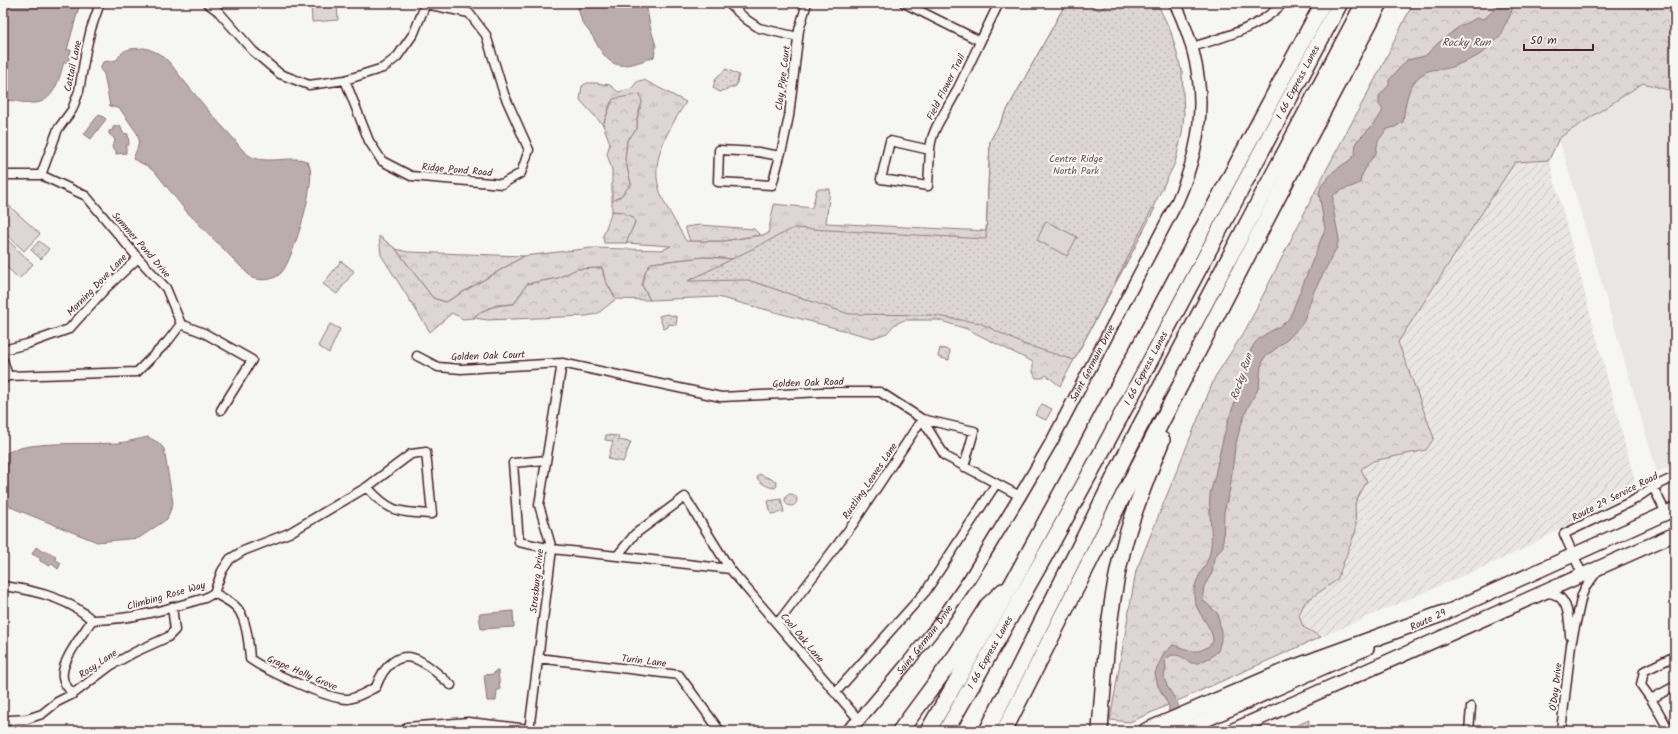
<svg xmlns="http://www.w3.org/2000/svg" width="1678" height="734" font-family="Kalam,sans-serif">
  <defs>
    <pattern id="industrial-furrows" width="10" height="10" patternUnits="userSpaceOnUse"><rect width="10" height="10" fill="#e9e6e3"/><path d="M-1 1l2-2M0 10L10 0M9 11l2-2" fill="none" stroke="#c9c5c3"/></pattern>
    <pattern id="grass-tufts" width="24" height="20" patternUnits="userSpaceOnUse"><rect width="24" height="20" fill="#ddd6d5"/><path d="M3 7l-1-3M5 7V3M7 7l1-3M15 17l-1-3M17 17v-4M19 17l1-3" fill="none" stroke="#bfb7b7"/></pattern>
    <pattern id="forest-crowns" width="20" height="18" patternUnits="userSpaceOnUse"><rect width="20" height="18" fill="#ddd6d5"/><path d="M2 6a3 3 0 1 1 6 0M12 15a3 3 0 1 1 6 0" fill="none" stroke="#bfb7b7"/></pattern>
    <pattern id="park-dots" width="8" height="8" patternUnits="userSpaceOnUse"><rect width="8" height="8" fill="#ddd6d5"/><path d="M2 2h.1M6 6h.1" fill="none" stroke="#bfb7b7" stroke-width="1.8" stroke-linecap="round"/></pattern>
  </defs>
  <rect width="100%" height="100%" fill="#f6f6f2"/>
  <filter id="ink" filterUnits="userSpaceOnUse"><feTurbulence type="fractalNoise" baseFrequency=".025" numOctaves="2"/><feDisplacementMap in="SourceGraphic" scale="8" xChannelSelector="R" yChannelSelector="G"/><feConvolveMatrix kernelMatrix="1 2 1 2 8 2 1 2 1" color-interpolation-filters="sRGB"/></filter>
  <g filter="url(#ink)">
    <path fill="#e9e6e3" d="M1643,83l32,9v372l-18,8 -98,-334z"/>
    <path fill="url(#industrial-furrows)" d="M1549,160l88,329 -126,66 -190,82 -18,-10 -4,-12 6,-13 32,-22 6,-13 13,-37 -1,-27 12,-22 -6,-12 12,-8 53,-11 8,-11 -36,-97 117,-180z"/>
    <path fill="url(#grass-tufts)" stroke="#947a80" d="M1066,3h19l15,7 9,-7 36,207 10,-2 -24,47 -28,51 -289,-42 -110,-7 -53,6 -9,22 8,15 -34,-1 -11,-19 -3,-12 -25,1 -19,9 -31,6 -13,20 -17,1 -17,7 -7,6 -10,1 -11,-6 -22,19 -49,-77 -2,-19 17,13 37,49 13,4 78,-46 68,-8 70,2 9,-4 -45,-3 9,-21 -14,-10 -9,-1v-10l9,-5 10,-12 -6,-25 2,-19 10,-11v-11l5,-16h-31l-8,23 -23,-25 2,-14 5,-3h9l14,2 8,7 13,-3 7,-8 6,-1 42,22c-16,26 -36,55 -27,86 3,14 20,39 27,53h37l45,-7 6,-30 38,4 5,-19h13l-4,34 160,8 4,-90z"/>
    <path fill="url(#forest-crowns)" stroke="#947a80" d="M1413,3h262v89l-32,-9 -84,55 -10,22 -34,2 -117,180 36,96 -8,12 -53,11 -12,8 6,12 -12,22 1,27 -19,50 -32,22 -6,13 4,12 18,10 -191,85 -20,-2 26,-149 79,-194 31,-48 76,-151 59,-110z
      M640,94l2,8 -5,16v11l-10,11 -2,19 6,25 -10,12 -9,5v-31l-5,-16 3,-11 -7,-18 10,-26z
      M612,211l9,1 12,5 2,5 -9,21h-22l-1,-7z
      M700,225l54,4 6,6 -37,6h-33l-5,-14z
      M396,249l12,3 116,4 -78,46 -13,-4z
      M704,257l110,7 289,42 -43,80 -14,-11 -4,3h-6l-3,-6v-10l-66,-33 -29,-9h-34l-10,5 -7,8 -14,5 -155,-41 -68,3 -8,-15 4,-15 5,-7z
      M602,268l3,12 11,19 -19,15 -11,2 -98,4 -15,-2c12,-11 25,-13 41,-14l13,-20 31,-6 19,-9z
      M1309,720l-1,11h-24z"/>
    <path fill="url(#park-dots)" stroke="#947a80" d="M1066,3h19l15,7 9,-7h48l14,29 11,40 2,42 -2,20 -7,29 -55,110 -46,87 -51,-16 -43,-21 -50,-8 -81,-1 -101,-34 -60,1 106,-53 192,11 4,-98z
      M726,69l13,6 -3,11 -16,6 -7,-4 3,-10z
      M39,241l10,8 -8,10 -10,-9z
      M341,261l13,10 -17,23 -14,-10z
      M667,314l10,3 -1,8 -7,-1 -1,3 -4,2 -5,-13z
      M940,348l10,2 -1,10 -11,-3z
      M606,435l13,1 -1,4 13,2 -8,20 -15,-3 5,-18 -8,-1z
      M759,474l17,7 1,5 -2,2c-6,0 -15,-5 -18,-10z
      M785 500a6 6 0 1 1 12 0a6 6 0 1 1-12 0Z
      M781,499l3,13 -13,2 -3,-13z"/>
    <path fill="#ddd6d5" stroke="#947a80" d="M311,3h26l1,17 -26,2z
      M5,202l35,32 -16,17 -21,-20v-27z
      M1046,221l31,16 -10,19 -30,-16z
      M3,236l30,28 -14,15 -16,-16z
      M330,324l10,5 -11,24 -11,-7z
      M1042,404l10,5 -6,11 -11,-5z"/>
    <path fill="#bbadae" stroke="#8e747a" d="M3,3h77l-13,47h4l-3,13 -4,-1c-5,17 -10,42 -32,41 -10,0 -19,-3 -29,-3z
      M573,3h73l4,23 6,20 -2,11c-34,12 -43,15 -61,-20 -3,-5 -8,-10 -11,-15 -2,-6 -3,-12 -5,-18z
      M1495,3h18c-1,12 -5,16 -10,25 0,1 -1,6 -1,6 -2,4 -6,6 -9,9 -13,14 -21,16 -39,23 -15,7 -25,-2 -39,15 -9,11 -10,27 -12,41l-8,5 -8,2 -9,12 -2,12 -7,9 -8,15 -1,6c-9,5 -21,6 -27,13v12l6,31 -3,10 -22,42 -11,32 -15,16 -24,19 -3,8 -2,21 -11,20 -8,21 -5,19 -5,42 -6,23 -1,34 -9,12 -2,15 -8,13 -1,8v6l15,14 3,18v8l-3,11 -7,6 -12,6h-8c-9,-6 -17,-13 -26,-3l1,8 -2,9 3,9 11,18 3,27h-10l-3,-7 1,-18 -11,-20 -3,-13 9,-20 9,-8c18,5 25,12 40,-3 1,-16 -19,-29 -19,-47 -1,-16 13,-28 16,-42 4,-19 -2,-39 0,-58 1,-7 4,-14 5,-20 4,-19 8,-38 14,-57 5,-15 12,-30 17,-45 3,-7 2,-17 5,-24 9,-18 29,-18 39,-32l35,-88 -6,-36 2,-7 13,-15 16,-11 5,-6 1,-12 20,-20 7,-12 -4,-6v-8l10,-11v-5l18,-20 18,-4 12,-12 23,-18 17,-8 7,1 10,-9z
      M145,48c5,2 10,3 14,6 10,5 14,14 21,22 17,21 34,42 53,62 5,6 10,14 17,18 16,10 50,-3 58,7 11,13 -15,96 -26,109 -8,9 -20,9 -30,6l-66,-67 -30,-38 -9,-7 -14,-7 4,-10 2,-9 -2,-7 -17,-24 -10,-3 -6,-32 -4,-5 3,-7 14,-2c6,-13 15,-11 28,-12z
      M99,114l7,5 -15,20 -7,-5z
      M120,125l3,8 5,1 1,11h-3v8l-10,1v-4h-3l-1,-4 3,-4 -1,-4 -5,-4v-3l4,-1v-3z
      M148,437l11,6 5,6 9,54 -6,16 -28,19 -42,4 -82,-33 -12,-7v-46c16,-17 90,-11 115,-13 10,-1 20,-4 30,-6z
      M36,547l7,5 1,-2 12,6 -1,3 6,4 -3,6 -6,-5 -2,2 -10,-5v-3l-8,-4z
      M513,611l1,16 -33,2 -2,-15z
      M495,671h3l2,19h-3l-1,11h-9l-3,-26 10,-1z"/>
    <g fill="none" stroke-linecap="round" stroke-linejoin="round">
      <defs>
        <path id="minor" d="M207,3l11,8 35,40 27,23 29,11 36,-5 38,-12 14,-11 17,-24 12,-30
          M728,3l19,17 12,8 39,9
          M904,3l76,38
          M1192,47c33,-10 67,-19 91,-44
          M345,80l24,61 13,20 29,15 91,8 19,-11 8,-23 -25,-56 -18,-59 -17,-22 -43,-9
          M930,150l-40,-9 -9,38 47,7 2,-36c1,-21 16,-38 25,-56 15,-30 29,-61 44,-91
          M780,156l-22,-4 -39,-2 -1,32 54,3 11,-40 6,-29 10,-86 8,-27
          M3,175h38l45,21 52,62 28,30 15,36 -13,17 -31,31 -129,4 -5,3
          M41,175l17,-46 14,-19 7,-19 7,-41 5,-21 9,-26
          M181,324l23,9 48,27 -31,50
          M3,350l24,-6 42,-15 36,-40 33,-31
          M417,356l21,11 23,2 101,-6 159,34 101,-5h58l42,27 23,37 75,40
          M3,360l5,16
          M546,460l-33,3 6,79 33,7 65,7 18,-22 50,-37 45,72 129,151
          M1653,487l13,26
          M617,556l113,13
          M1583,576l-19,-42 70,-34 19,-13 22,-10
          M3,586c31,4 66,12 89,34 39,0 76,-11 113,-22l9,-5 8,-22 8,-12 13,-8 46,-18 78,-46 44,-33 15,-2 6,62c-34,-2 -42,-1 -65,-27
          M214,593c7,4 16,8 21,13 12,10 14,39 15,53 16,11 79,41 98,40 9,-1 20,-8 28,-12 7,-20 23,-39 46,-25 11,6 20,16 29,23
          M1544,593c25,-2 25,25 26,43
          M777,624l76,-100 69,-105 52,12 -10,36
          M1675,656l-31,15 -3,14 10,14 24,-13
          M538,658l141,17 41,56
          M835,693l91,-102 70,-107
          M73,694c-4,-5 -9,-9 -10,-16 -3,-16 20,-44 29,-58
          M1651,699l14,24 8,8
          M3,723l7,-3 17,-1 15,-5 15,-12 16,-8 37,-28 25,-14 33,-15 7,-7 -3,-23
          M407,727l61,-5 61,7
          M529,731l23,-182 -13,-44 23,-142
          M1469,731l2,-24
          M1561,731l10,-86 11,-50 3,-7 14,-19"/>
        <g id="tertiary">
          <path id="s1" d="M847,731l12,-11 46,-54 32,-40 33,-48 50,-82 32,-55 125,-239c31,-70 31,-130 -2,-199"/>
        </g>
        <path id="primary" d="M1436,617l239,-108
          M1181,731l186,-83
          M1231,731l444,-197"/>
        <g id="motorway">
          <path d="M900,731l56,-76 32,-50 15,-14"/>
          <path d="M928,731l85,-149 60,-111 250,-468"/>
          <path id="s2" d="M946,731l102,-181 52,-95 240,-452"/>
          <path d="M987,731l151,-301 226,-427"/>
          <path d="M1004,731l102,-202 190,-367 84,-159"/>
          <path d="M1100,731c4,-62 9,-133 26,-193 10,-34 23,-66 36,-98"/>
          <path d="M1146,731l144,-62 154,-56"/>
        </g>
      </defs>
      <use href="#minor" stroke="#4a1f2b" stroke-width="11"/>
      <use href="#tertiary" stroke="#4a1f2b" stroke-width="14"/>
      <use href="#primary" stroke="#4a1f2b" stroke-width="16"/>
      <use href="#motorway" stroke="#4a1f2b" stroke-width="18"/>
      <use href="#minor" stroke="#f6f6f2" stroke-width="8"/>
      <use href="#tertiary" stroke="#f6f6f2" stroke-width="11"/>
      <use href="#primary" stroke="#f6f6f2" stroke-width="13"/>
      <use href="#motorway" stroke="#f6f6f2" stroke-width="15"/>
    </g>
  </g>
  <g text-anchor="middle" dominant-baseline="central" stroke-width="4" stroke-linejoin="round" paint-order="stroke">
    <g font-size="10" fill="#4a1f2b" stroke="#f6f6f2">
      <text transform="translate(73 66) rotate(-78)">Cattail Lane</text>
      <text transform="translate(783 78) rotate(-83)">Clay Pipe Court</text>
      <text stroke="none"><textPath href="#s2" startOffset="738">I 66 Express Lanes</textPath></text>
      <text transform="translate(946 87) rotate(-63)">Field Flower Trail</text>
      <text transform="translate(457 170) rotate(5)">Ridge Pond Road</text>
      <text transform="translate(141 245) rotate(49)">Summer Pond Drive</text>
      <text transform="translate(97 285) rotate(-46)">Morning Dove Lane</text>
      <text transform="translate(488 356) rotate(-2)">Golden Oak Court</text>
      <text stroke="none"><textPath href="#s1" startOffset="444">Saint Germain Drive</textPath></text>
      <text stroke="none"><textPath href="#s2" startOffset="414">I 66 Express Lanes</textPath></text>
      <text transform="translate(808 383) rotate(-2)">Golden Oak Road</text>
      <text transform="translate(870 481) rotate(-56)">Rustling Leaves Lane</text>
      <text transform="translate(1615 497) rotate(-27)">Route 29 Service Road</text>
      <text transform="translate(537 581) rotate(-84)">Strasburg Drive</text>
      <text transform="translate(166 596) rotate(-16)">Climbing Rose Way</text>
      <text transform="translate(1428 620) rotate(-25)">Route 29</text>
      <text transform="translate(802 638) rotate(50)">Cool Oak Lane</text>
      <text stroke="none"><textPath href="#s1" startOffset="120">Saint Germain Drive</textPath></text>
      <text stroke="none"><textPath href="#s2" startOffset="90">I 66 Express Lanes</textPath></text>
      <text transform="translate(644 661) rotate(7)">Turin Lane</text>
      <text transform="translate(98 664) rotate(-34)">Rosy Lane</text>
      <text transform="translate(302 673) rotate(23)">Grape Holly Grove</text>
      <text transform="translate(1556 687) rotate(-83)">O'Day Drive</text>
    </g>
    <g font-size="10" fill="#6f4d56" stroke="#f6f6f2">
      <text x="1076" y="159">Centre Ridge<tspan x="1076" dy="12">North Park</tspan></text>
    </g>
    <g font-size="11" font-style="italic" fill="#6c4a52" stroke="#f6f6f2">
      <text x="1466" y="43">Rocky Run</text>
      <text transform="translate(1242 377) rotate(-71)">Rocky Run</text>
    </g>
  </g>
  <rect width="1678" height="734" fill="none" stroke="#f6f6f2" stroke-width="16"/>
  <rect x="8" y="8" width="1662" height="718" fill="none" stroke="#4a1f2b" stroke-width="1.5" filter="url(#ink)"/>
  <path d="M1524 44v6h69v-6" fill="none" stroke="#4a1f2b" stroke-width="2"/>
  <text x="1530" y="44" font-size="12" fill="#4a1f2b" stroke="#f6f6f2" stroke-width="3" paint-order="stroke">50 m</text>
</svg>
